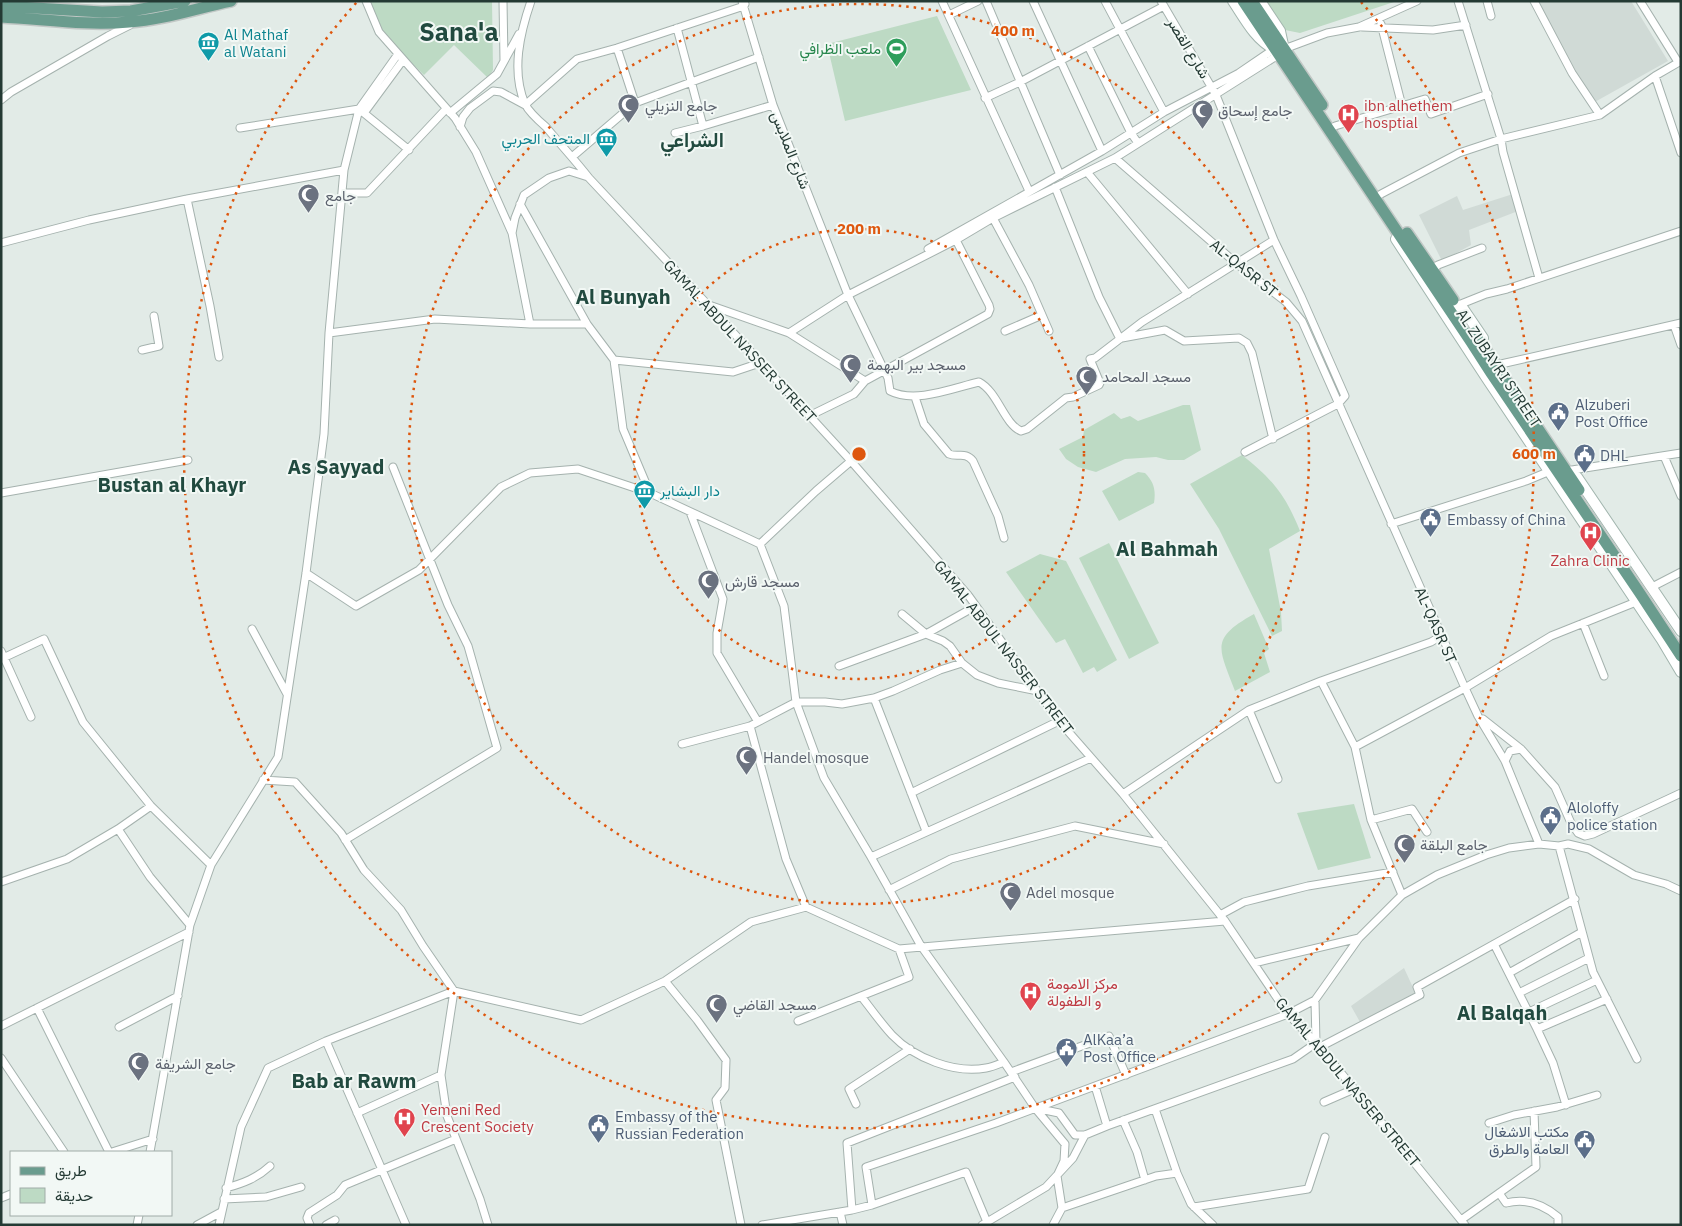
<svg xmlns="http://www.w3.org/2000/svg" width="1682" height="1226" font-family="'IBM Plex Sans',Vazirmatn,sans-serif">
  <rect width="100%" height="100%" fill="#e2ebe7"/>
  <path fill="#d0dad6" d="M1536,1h95l37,60 -75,42z
    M1513,194l5,17 -49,19 2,15 -29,16 -23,-46 38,-19 6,14z
    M1404,968l12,26 -56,28 -9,-16z"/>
  <path fill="#bddac4" d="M371,1h121l1,69 -5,8 -34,-33 -30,30c-21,-21 -49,-43 -53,-74z
    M1265,1h132l-97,32 -15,-3z
    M937,16l34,74 -126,31 -18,-77z
    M1183,405h7l11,45 -17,10h-16l-12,-3 -31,2 -29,13 -18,-5 -12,-8 -7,-10 24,-12 1,-7 30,-17 7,6 9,-3 8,5z
    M1242,455c31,25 43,39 58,76l-31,18 12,63 1,19 -10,5 -53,-107 -29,-45z
    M1138,472l7,1c9,9 11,17 9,30l-35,18 -17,-30z
    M1109,543l50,100 -30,16 -50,-101z
    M1040,554l26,7 51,99 -20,12 -3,-5 -11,6 -18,-34 -9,4 -50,-71z
    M1254,614l15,35 -5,4 6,19 -35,19c-16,-43 -26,-52 19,-77z
    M1354,804l17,54 -53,12 -21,-57z"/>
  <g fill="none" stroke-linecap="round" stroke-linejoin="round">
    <defs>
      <path id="street" d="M366,1l13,31 76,86 21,34 36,81 18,91
        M503,1l1,59
        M531,1c-11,32 -20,70 -6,103 4,8 14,17 21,23 14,17 29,33 43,51l119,127 143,156 117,134 91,126 64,73 102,127 63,93 32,33 145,178
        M742,1l31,104 75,190 40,83 2,13c25,13 63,-3 89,-9 19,10 25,42 42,49l6,-2 39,-31 7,-1 26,-12 1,-2 -10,-24 5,-1 47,-36 132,-82
        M942,1l87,190
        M986,1l74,174
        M1033,1l69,150
        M1105,1l59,111
        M1161,1l55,94 58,145 27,56 44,100 -7,8 -8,4 -85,44
        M1458,1l43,138 2,13 36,126
        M1487,1l4,15
        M1534,1l38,72 28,42
        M1640,1l38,61
        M949,15l29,-14
        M1381,24l21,82
        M1362,27l71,3 33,-5
        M677,28l26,98
        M1088,46l43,87 7,10
        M617,48l18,55
        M1284,49l43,-16 32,-6 58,-26
        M1655,76l26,77
        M985,98l35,-16 144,-76
        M1,100l10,-8 97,-56 22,-11
        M364,113l39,-53
        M450,113l47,-39 22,-40
        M1335,126l90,-27 6,15 57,-20
        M460,127l3,-10 7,-9 23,-17 8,1 24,13 52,-46 40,-11 127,-42 1,-2
        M240,128l119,-19 50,41
        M675,133l28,-7 70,-21
        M572,157l63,-54 124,-46
        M1115,158l122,106 49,38 16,19 163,367 13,28 27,45 34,83
        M1087,172l101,122
        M1055,187l44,110 21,42
        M342,193h25l79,-84
        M1381,194l78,-41 42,-14 99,-24 55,-39 26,-15
        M187,199l23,107 9,51
        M520,204l67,120 27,36 9,69 27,64 110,51 24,62 12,96 28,76 47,79 50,89 83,116 31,46 30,36 -1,17 -7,15 5,32 -9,17
        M993,218l36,67 20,46
        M512,233l3,-15 9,-23 25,-17 20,-7 19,6
        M1,243l88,-23 98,-21 157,-29
        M928,249l174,-98 62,-39 75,-39 35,-24
        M1433,269l5,-4 44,-17
        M709,305l80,28 76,48
        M1456,306l30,-12 21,-5 174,-58
        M1674,325l7,20
        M1005,331l37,-16
        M329,333l106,-14 95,5h57
        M789,333l59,-38 108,-55 37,-22 122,-60 163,-103
        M1122,338l43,-8 19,11 55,-3 8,5 5,10 21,86
        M142,350l17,-4 -5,-30
        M614,360l119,12 27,-9
        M1501,364l180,-41
        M915,397l9,27 25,30c9,4 16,-3 24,7l25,55 6,22
        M809,416l45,-22 11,-13 123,-67 2,-5 -1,-4 -33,-65
        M1664,456l17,40
        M1572,470l109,-17
        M1,493l187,-33
        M690,512l33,87 -6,34v20l41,69
        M1391,524l135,-43 24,-10
        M760,544l56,-53 35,-30
        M306,573l50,33 63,-36 82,-83 29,-14 48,-4 72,24
        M1652,587l29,-15
        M902,614l24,20 17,7 7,5 12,17
        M1583,623l21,53
        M252,629l35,65
        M1,651l30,66
        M1,659l43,-20 39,83 68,84 60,59
        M839,666l87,-32 50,-28
        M1321,681l34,66 16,73 31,75
        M874,698l52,133
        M1249,710l29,69
        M1483,719l38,30 34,38 16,36 7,10 7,3 8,-2 88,-41
        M682,744l68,-18
        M1355,747l110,-59 86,-52 85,-34
        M1505,761l5,-10 11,-2
        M263,780l32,2 46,51 23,37 37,40 22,36 31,45 -13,84 -84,38
        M911,793l148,-72
        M1123,794l126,-84 72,-29 110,-39 10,-6
        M1371,820l41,-11 15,23
        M118,829l32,48 40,48
        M345,840l152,-92 -29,-102 -20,-41 -55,-138
        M1559,846l34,126 44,87
        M871,857l220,-99
        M1,882l66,-23 51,-30 33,-23
        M889,890l62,-31 124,-33 89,18
        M806,907l-20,-48 -36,-133 46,-24h29l17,2 32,-6 19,-7 47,-21 22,-7 15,12 21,8 40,8
        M1220,915l24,-13 64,-16 85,-14
        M1494,944l43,85 16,34 13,42
        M1254,963l105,-25
        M1509,973l73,-41
        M665,981l32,39 29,40 -1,28 -9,12 25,125
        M1519,993l70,-35
        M861,996c10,13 20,27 31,39 22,23 63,39 94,33 6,-1 13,-4 18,-6
        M1315,1000l1,43
        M37,1008l72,144
        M1529,1012l68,-32
        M798,1021l111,-44 -10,-28
        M1,1026l188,-94
        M119,1027l59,-31
        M1537,1029l70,-30
        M326,1041l80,184
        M1320,1047l100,-52 -3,-8 158,-88
        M1,1058l63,94
        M1011,1072l98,-36 17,39
        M441,1075l6,41 33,83 8,26
        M1095,1086l12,40
        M1324,1102l30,-13
        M856,1104l-7,-15 61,-40
        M1035,1108l24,5 16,22h10l22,-9 186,-67 23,-16
        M1155,1109l22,64 14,31 22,21
        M1123,1120l14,32 8,28
        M1489,1123l25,-8 43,-8 40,-12
        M112,1152l41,-13
        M150,1152l40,-227 21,-60 67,-108 28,-184 18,-139 5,-101 15,-163 15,-61 39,-55
        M226,1188c18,-5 31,-10 44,-22
        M1499,1193l7,10c20,-5 37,1 52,14v8
        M1,1198l10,-4
        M224,1199l42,-2 35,-10
        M872,1205l-6,-38 130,-44 292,-109 27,-14 44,-62 43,-43 35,-20 49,-20 23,-7 30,-4 20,2 9,-2 21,5 45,26 32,9 15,7
        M1194,1207l114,-18 17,-52
        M1062,1208l94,-32 21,-3
        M852,1210l-5,-67 168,-66
        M840,1212l3,13
        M1461,1220l75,-53 -2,-56
        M137,1225l2,-10
        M197,1225l24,-13
        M219,1225l22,-98 27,-59 58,-27 128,-50 127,29 84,-39 86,-59 55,-15 93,42 326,-28
        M310,1225l-3,-7 2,-5 28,-18 8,-10 111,-46
        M326,1225l9,-5
        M762,1225l90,-15 20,-5 94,-33 21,50
        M982,1225l64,-38 27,-29 12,-23"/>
      <path id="secondary" d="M1233,1c12,18 22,38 41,48
        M1260,1l20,30 3,14
        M1396,239l90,138 176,263 19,32
        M1456,306l6,1 21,31
        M1577,477l104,154"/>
      <path id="primary" d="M1243,1l228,341 20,31 150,222 40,61
        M1254,4l68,101
        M1,6l101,6 29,-1 54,-10
        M1,17c42,2 85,9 128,5 34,-2 68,-14 102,-21
        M1407,233l46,67
        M1474,333l105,157"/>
    </defs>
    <use href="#street" stroke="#a5b2ae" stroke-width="9"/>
    <use href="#secondary" stroke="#a2b5ae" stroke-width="12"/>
    <use href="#primary" stroke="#c2c8c6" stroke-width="14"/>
    <use href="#street" stroke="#fff" stroke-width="7"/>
    <use href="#secondary" stroke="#fff" stroke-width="10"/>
    <use href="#primary" stroke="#6a9c8e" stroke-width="11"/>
  </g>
  <g fill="none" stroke="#de570e" stroke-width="2.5" stroke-dasharray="2.5 5">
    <circle cx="859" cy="454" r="225"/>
    <circle cx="859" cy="454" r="450"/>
    <path d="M1361 2A675 675 0 1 1 357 2"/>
  </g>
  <defs>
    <symbol id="museum-pin" viewBox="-11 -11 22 30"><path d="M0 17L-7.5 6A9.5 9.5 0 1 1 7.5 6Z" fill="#0f9aa8" stroke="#f2f8f5"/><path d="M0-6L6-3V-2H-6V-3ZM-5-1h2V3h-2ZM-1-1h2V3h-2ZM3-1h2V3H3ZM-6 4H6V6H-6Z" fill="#fff"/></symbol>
    <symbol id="stadium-pin" viewBox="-11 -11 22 30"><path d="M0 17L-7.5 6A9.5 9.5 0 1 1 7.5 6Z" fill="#2e9e5b" stroke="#f2f8f5"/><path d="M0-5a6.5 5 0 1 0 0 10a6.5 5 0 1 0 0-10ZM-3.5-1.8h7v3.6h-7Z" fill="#fff"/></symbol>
    <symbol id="mosque-pin" viewBox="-11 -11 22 30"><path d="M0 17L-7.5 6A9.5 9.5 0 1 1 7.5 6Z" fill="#6b7280" stroke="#f2f8f5"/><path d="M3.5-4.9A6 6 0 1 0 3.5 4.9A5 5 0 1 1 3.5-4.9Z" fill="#fff"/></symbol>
    <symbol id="hospital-pin" viewBox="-11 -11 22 30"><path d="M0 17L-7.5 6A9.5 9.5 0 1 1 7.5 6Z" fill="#e0444e" stroke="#f2f8f5"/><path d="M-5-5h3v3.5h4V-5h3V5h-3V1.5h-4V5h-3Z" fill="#fff"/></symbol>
    <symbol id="civic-pin" viewBox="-11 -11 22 30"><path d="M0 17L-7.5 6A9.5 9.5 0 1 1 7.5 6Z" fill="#5c6f8a" stroke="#f2f8f5"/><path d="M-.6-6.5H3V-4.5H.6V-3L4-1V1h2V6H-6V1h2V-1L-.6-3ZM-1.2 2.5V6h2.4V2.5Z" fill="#fff"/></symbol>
  </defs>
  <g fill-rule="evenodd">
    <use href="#museum-pin" x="196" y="30" width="25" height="34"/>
    <use href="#stadium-pin" x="884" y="36" width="25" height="34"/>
    <use href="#mosque-pin" x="616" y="92" width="25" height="34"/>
    <use href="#mosque-pin" x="1190" y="98" width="25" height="34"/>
    <use href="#hospital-pin" x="1336" y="102" width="25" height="34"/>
    <use href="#museum-pin" x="594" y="126" width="25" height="34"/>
    <use href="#mosque-pin" x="296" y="182" width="25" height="34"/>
    <use href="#mosque-pin" x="838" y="352" width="25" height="34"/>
    <use href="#mosque-pin" x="1074" y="364" width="25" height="34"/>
    <use href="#civic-pin" x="1546" y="400" width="25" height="34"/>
    <use href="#civic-pin" x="1572" y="442" width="25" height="34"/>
    <use href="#museum-pin" x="632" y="478" width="25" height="34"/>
    <use href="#civic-pin" x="1418" y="506" width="25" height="34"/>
    <use href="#hospital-pin" x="1578" y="520" width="25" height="34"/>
    <use href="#mosque-pin" x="696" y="568" width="25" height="34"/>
    <use href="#mosque-pin" x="734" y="744" width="25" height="34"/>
    <use href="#civic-pin" x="1538" y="804" width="25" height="34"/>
    <use href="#mosque-pin" x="1392" y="832" width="25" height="34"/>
    <use href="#mosque-pin" x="998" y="880" width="25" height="34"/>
    <use href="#hospital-pin" x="1018" y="980" width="25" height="34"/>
    <use href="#mosque-pin" x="704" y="992" width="25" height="34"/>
    <use href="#civic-pin" x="1054" y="1036" width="25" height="34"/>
    <use href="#mosque-pin" x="126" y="1050" width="25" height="34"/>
    <use href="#hospital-pin" x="392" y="1106" width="25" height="34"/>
    <use href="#civic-pin" x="586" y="1112" width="25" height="34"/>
    <use href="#civic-pin" x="1572" y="1128" width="25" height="34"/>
  </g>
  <g text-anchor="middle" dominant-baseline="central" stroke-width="4" stroke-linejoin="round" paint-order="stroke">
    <g font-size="15" fill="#0d838f" stroke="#f2f8f5" text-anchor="start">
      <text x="224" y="34">Al Mathaf<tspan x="224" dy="17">al Watani</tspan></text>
      <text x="590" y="138" text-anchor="end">المتحف الحربي</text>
      <text x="660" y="490">دار البشاير</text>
    </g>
    <g font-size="15" fill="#27864d" stroke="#f2f8f5" text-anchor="end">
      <text x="881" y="48">ملعب الظرافي</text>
    </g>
    <g font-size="15" fill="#243a34" stroke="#f2f8f5">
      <text transform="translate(1189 48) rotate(59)">شارع القصر</text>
      <text transform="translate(791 150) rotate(68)">شارع الملابس</text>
      <text transform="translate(1244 268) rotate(39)">AL-QASR ST</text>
      <text transform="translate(740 341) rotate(47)">GAMAL ABDUL NASSER STREET</text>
      <text transform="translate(1499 368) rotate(56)">AL ZUBAYRI STREET</text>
      <text transform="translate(1436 625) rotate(66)">AL-QASR ST</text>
      <text transform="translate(1004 647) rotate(52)">GAMAL ABDUL NASSER STREET</text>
      <text transform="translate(1348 1082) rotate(50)">GAMAL ABDUL NASSER STREET</text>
    </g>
    <g font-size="15" fill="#5b616d" stroke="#f2f8f5" text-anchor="start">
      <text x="645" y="105">جامع النزيلي</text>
      <text x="1218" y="110">جامع إسحاق</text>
      <text x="325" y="195">جامع</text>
      <text x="867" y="364">مسجد بير البهمة</text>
      <text x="1102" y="376">مسجد المحامد</text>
      <text x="725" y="581">مسجد قارش</text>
      <text x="763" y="757">Handel mosque</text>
      <text x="1420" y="844">جامع البلقة</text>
      <text x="1026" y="892">Adel mosque</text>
      <text x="733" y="1004">مسجد القاضي</text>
      <text x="155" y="1063">جامع الشريفة</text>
    </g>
    <g font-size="15" fill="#be3a42" stroke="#f2f8f5" text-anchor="start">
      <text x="1364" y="105">ibn alhethem<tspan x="1364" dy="17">hosptial</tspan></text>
      <text x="1590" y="560" text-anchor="middle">Zahra Clinic</text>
      <text x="1047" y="983">مركز الامومة<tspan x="1047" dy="17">و الطفولة</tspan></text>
      <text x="421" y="1109">Yemeni Red<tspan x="421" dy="17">Crescent Society</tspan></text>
    </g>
    <g font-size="15" fill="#4e5e75" stroke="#f2f8f5" text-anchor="start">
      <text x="1575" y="404">Alzuberi<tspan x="1575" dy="17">Post Office</tspan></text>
      <text x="1600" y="455">DHL</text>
      <text x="1447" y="519">Embassy of China</text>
      <text x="1567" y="807">Aloloffy<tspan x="1567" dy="17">police station</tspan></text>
      <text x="1083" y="1039">AlKaa’a<tspan x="1083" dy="17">Post Office</tspan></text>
      <text x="615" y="1116">Embassy of the<tspan x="615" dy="17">Russian Federation</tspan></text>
      <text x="1569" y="1131" text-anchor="end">مكتب الاشغال<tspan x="1569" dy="17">العامة والطرق</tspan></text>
    </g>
    <g font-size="20" font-weight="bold" fill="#214a3f" stroke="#f2f8f5">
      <text x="692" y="139">الشراعي</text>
      <text x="623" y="296">Al Bunyah</text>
      <text x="336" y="466">As Sayyad</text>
      <text x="172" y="484">Bustan al Khayr</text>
      <text x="1167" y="548">Al Bahmah</text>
      <text x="1502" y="1012">Al Balqah</text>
      <text x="354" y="1080">Bab ar Rawm</text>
    </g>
    <g font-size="25" font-weight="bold" fill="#214a3f" stroke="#f2f8f5">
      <text x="459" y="31">Sana'a</text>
    </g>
  </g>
  <circle cx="859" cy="454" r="8" fill="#de570e" stroke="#f2f8f5" stroke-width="2.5"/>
  <g font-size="15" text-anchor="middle" font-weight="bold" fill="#de570e" stroke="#f2f8f5" stroke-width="4" stroke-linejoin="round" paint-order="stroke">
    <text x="1013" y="36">400 m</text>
    <text x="859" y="234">200 m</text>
    <text x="1534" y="459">600 m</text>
  </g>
  <rect width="1682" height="1226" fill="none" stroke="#243a34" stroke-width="5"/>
  <rect x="10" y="1151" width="162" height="65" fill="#f2f8f5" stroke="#a0aca8"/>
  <rect x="20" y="1167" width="25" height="8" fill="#6a9c8e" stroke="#a0aca8"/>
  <text x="55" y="1176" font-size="15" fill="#243a34">طريق</text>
  <rect x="20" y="1188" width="25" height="15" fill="#bddac4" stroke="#a0aca8"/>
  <text x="55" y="1201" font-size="15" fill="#243a34">حديقة</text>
</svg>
